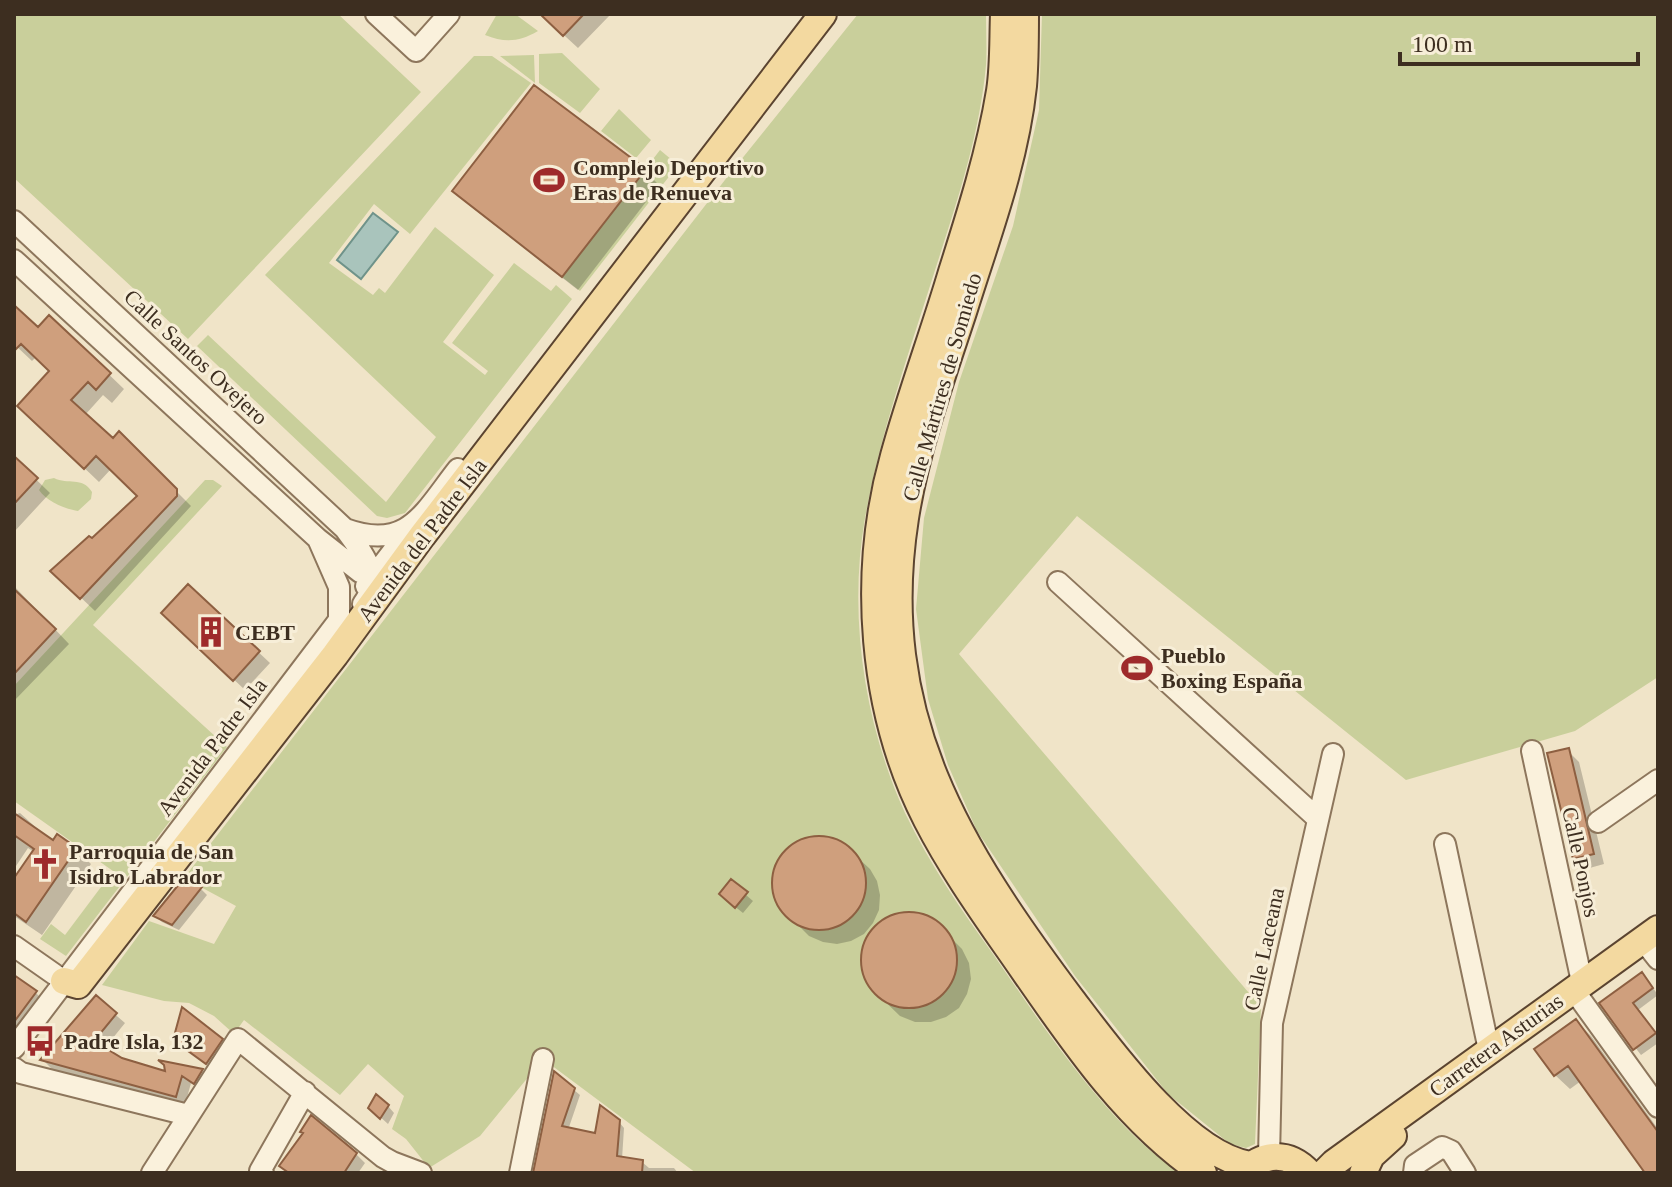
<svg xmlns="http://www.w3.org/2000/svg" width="1672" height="1187" font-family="'Times New Roman',serif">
  <rect width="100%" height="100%" fill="#f0e4c8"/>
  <path fill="#c9cf9b" d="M14,14h324l83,78 -233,247 -174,-161z
    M497,14h18l23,17c-19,11 -33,12 -53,4z
    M858,14h128c0,17 1,35 0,51 -7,77 -34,151 -57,224 -24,75 -50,151 -64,229 -17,97 -1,205 40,295 24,50 56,97 88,141 50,72 114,171 187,219h-484l-153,-114 -63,77 -51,32 -23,-29 -14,-10 12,-33 -36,-32 -28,31 -96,-75 -10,14 -20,-18 -25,-13 -25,-2 -62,-16 47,-64 65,23 22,-38 -52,-28 544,-702z
    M1042,14h616v663l-83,54 -169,49 -329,-264 -118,138 302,353 -6,137 -9,4 -16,-4 -62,-50 -93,-118 -98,-145 -29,-66 -20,-66 -12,-90 8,-91 35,-136 54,-156 26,-116z
    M562,53l38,36 -20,24 -41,-30v-29z
    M534,55l1,28 -35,-27z
    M474,56h18l39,27 -121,151 -36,-30 -45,59 44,32 6,-7 6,5 50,-66 59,48 -51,67 42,33 3,-4 -36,-28 62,-80 37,28 5,-6 16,14 -167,214 -18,5 -10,-2 -180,-170 11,-11 178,167 50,-65 -171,-162z
    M619,109l32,31 -15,18 -35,-27z
    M660,150l18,15 -98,126 -18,-14z
    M54,478c14,7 28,-2 38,14l-1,7 -13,12c-13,-2 -32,-10 -39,-21l6,-10z
    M205,480h8l9,6 -129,139 134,122 -161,209 -26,-17 11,-15 14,11 48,-64 -99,-70v-115z"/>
  <path fill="#a9c4bc" stroke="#6f938a" stroke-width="2" d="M373,213l25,19 -37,47 -24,-19z"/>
  <path fill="#0003" d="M541,14h70l-33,34z
    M644,170l15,15 -81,105 -109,-85 -14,-15z
    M14,307l24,22 11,-12 75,72 -12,14 -9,-8 -18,20 28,26 6,-7 72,72 -96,105 -42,-40 39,-30 47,-45 -28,-27 -12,13 -65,-62 18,-49 -16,-14 -4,4 -18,-17z
    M14,458l36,35 -36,39z
    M14,586l55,58 -55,57z
    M189,587l81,76 -25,27 -70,-66z
    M1568,751l11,11 25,102 -18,5 -11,-11z
    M20,813l33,30 23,6 15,15 -49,71 -28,-19v-34l20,-30 -6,-4 -14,21v-54z
    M811,837l16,1 15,5 28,26 7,12 3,14 -1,15 -6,13 -9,11 -13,7 -14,3 -14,-2 -14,-6 -26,-26 -7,-14 -3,-15 4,-15 8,-14 12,-9z
    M731,882l22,19 -10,12 -15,-12z
    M200,888l7,7 -28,35 -17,-8 -7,-6z
    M907,914l15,2 13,6 27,27 7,14 2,16 -4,15 -8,14 -13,9 -15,5h-16l-15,-6 -27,-26 -7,-12 -4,-15 2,-14 6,-14 10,-11 12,-7z
    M14,978l21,14 15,15 -36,50z
    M1648,981l10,14 -20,15 20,26v7l-17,12 -39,-51z
    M96,998l29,25 -21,26 17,11 46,14 -2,-11 37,8 9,9 -7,11 -13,-8 -6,22 -133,-36 -9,-9z
    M1576,1021l15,15 67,93v44h-10l-67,-92 -11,8 -15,-14z
    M175,1039l47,1 9,10 -14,22z
    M574,1090l6,5 -12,35 28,5 23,-13 5,6 -2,31 20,3 7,6h25l4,5h-145z
    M388,1106l6,7 -6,11 -11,-10z
    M305,1133l51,21 9,9 -7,10h-69l-8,-8z"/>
  <path fill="#cf9f7d" stroke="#8d5f41" stroke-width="2" d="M540,14h44l-21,22z
    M534,85l112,84 -84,108 -110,-86z
    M14,305l24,22 11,-12 62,58 -15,17 -8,-8 -17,18 42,38 6,-7 58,58v7l-97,103 -30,-28 39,-35 3,2 45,-42 -41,-40 -12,13 -67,-63 32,-35 -28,-27 -7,7z
    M14,456l24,22 -24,26z
    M188,584l72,67 -27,30 -72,-68z
    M14,589l42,40 -42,45z
    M1569,748l25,106 -21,5 -26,-106z
    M14,813l39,27 4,-6 20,14 -51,74 -12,-9v-35l20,-29 -20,-14z
    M772 883a47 47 0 1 1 94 0a47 47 0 1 1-94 0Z
    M184,878l18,9 -30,38 -19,-9z
    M731,879l17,13 -13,16 -16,-14z
    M861 960a48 48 0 1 1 96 0a48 48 0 1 1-96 0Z
    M1642,972l11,16 -20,15 23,30 -23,17 -34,-47z
    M14,975l23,16 -23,31z
    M96,995l21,18 -23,28 28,17 43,13 -1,-6 -6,-5 45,9 -9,15 -12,-8 -6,21 -136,-37z
    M182,1007l41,32 -17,25 -33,-24z
    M1576,1019l82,113v41h-13l-77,-107 -14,10 -20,-27z
    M554,1071l21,17 -13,38 33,7 5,-28 20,15 -3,36 26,4 -1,13h-109z
    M376,1094l13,11 -9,14 -12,-11z
    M311,1115l46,38 -13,20h-55l-10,-7 24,-33 -3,-1z"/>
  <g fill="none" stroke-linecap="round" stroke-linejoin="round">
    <defs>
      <path id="minor" d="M376,14l40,37 33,-37
        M14,221l331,308c17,24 39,47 18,75
        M14,260l304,279 42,33 17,4
        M345,529c63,23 79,-17 113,-60
        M1058,582l259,236
        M366,586l44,-57
        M1532,751l50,231
        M1598,822l60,-42
        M1445,844l44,206
        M1643,940l15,19
        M14,946l50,35
        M1573,989l85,118
        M14,1048l325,-428v-33l-21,-48
        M14,1068l7,5 167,42
        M1269,1157l3,-134 61,-269
        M152,1173l86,-134 145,118 9,5 29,11
        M263,1173l-3,-2 45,-79
        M520,1173l23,-114
        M1414,1173l1,-8 27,-18 9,4 14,22"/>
      <path id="major" d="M1004,14c-1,26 0,52 -4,77 -10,61 -29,121 -48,181 -18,61 -41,122 -58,184 -33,117 -23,255 33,364 22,43 51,85 79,125 57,81 113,171 197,228
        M1025,14c0,24 0,48 -2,72 -8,77 -37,152 -60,226 -22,67 -47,136 -58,206 -31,198 54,331 167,482 38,50 114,155 178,165
        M64,981l14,4 257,-330 87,-119 401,-522
        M1244,1173c19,-22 46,-21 65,0
        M1324,1173l10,-10 324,-234
        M1363,1173l8,-17 22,-20"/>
    </defs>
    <use href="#minor" stroke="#8d765c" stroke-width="24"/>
    <use href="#major" stroke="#5b4430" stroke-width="30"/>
    <use href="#minor" stroke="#faf1dc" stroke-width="20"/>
    <use href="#major" stroke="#f3d9a0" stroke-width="26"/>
  </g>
  <defs>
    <symbol id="stadium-bare" viewBox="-9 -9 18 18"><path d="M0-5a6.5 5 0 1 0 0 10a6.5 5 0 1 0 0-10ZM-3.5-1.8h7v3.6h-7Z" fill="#9e2a2b" stroke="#f7eed8" stroke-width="2.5" paint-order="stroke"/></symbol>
    <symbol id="building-bare" viewBox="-9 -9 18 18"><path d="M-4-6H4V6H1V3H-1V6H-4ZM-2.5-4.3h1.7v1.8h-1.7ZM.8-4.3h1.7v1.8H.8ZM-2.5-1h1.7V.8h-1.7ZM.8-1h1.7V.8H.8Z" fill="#9e2a2b" stroke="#f7eed8" stroke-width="2.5" paint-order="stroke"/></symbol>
    <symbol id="church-bare" viewBox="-9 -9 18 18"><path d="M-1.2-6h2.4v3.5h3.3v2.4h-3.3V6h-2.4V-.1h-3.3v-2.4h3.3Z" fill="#9e2a2b" stroke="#f7eed8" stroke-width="2.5" paint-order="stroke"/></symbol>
    <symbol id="bus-bare" viewBox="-9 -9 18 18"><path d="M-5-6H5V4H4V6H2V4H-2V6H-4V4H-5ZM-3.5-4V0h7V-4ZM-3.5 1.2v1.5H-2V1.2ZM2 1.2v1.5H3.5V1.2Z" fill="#9e2a2b" stroke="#f7eed8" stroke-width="2.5" paint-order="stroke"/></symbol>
  </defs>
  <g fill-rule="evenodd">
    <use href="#stadium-bare" x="527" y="158" width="44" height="44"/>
    <use href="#building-bare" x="189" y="610" width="44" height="44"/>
    <use href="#stadium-bare" x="1115" y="646" width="44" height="44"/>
    <use href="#church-bare" x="23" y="842" width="44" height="44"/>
    <use href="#bus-bare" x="18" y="1019" width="44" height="44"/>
  </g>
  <g text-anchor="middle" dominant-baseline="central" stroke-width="6" stroke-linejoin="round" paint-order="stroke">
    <g font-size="22" font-weight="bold" fill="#3d2e20" stroke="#f7eed8" text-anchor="start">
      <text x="573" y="167">Complejo Deportivo<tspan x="573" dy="25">Eras de Renueva</tspan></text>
      <text x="235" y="632">CEBT</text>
      <text x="1161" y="655">Pueblo<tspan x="1161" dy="25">Boxing España</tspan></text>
      <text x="69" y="851">Parroquia de San<tspan x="69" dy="25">Isidro Labrador</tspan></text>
      <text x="64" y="1041">Padre Isla, 132</text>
    </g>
    <g font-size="22" fill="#3d2e20" stroke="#f7eed8">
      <text transform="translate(196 357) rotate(43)">Calle Santos Ovejero</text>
      <text transform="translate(942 387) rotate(-74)">Calle Mártires de Somiedo</text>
      <text transform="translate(422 540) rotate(-53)">Avenida del Padre Isla</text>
      <text transform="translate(212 747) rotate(-53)">Avenida Padre Isla</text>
      <text transform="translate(1581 862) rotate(78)">Calle Ponjos</text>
      <text transform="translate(1264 949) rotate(-78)">Calle Laceana</text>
      <text transform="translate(1496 1045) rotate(-36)">Carretera Asturias</text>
    </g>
  </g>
  <rect width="1672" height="1187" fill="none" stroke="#3d2e20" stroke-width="32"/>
  <path d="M1400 52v12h238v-12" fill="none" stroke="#3d2e20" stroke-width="4"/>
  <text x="1412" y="52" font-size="24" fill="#3d2e20" stroke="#f7eed8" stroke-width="6" paint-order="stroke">100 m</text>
</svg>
